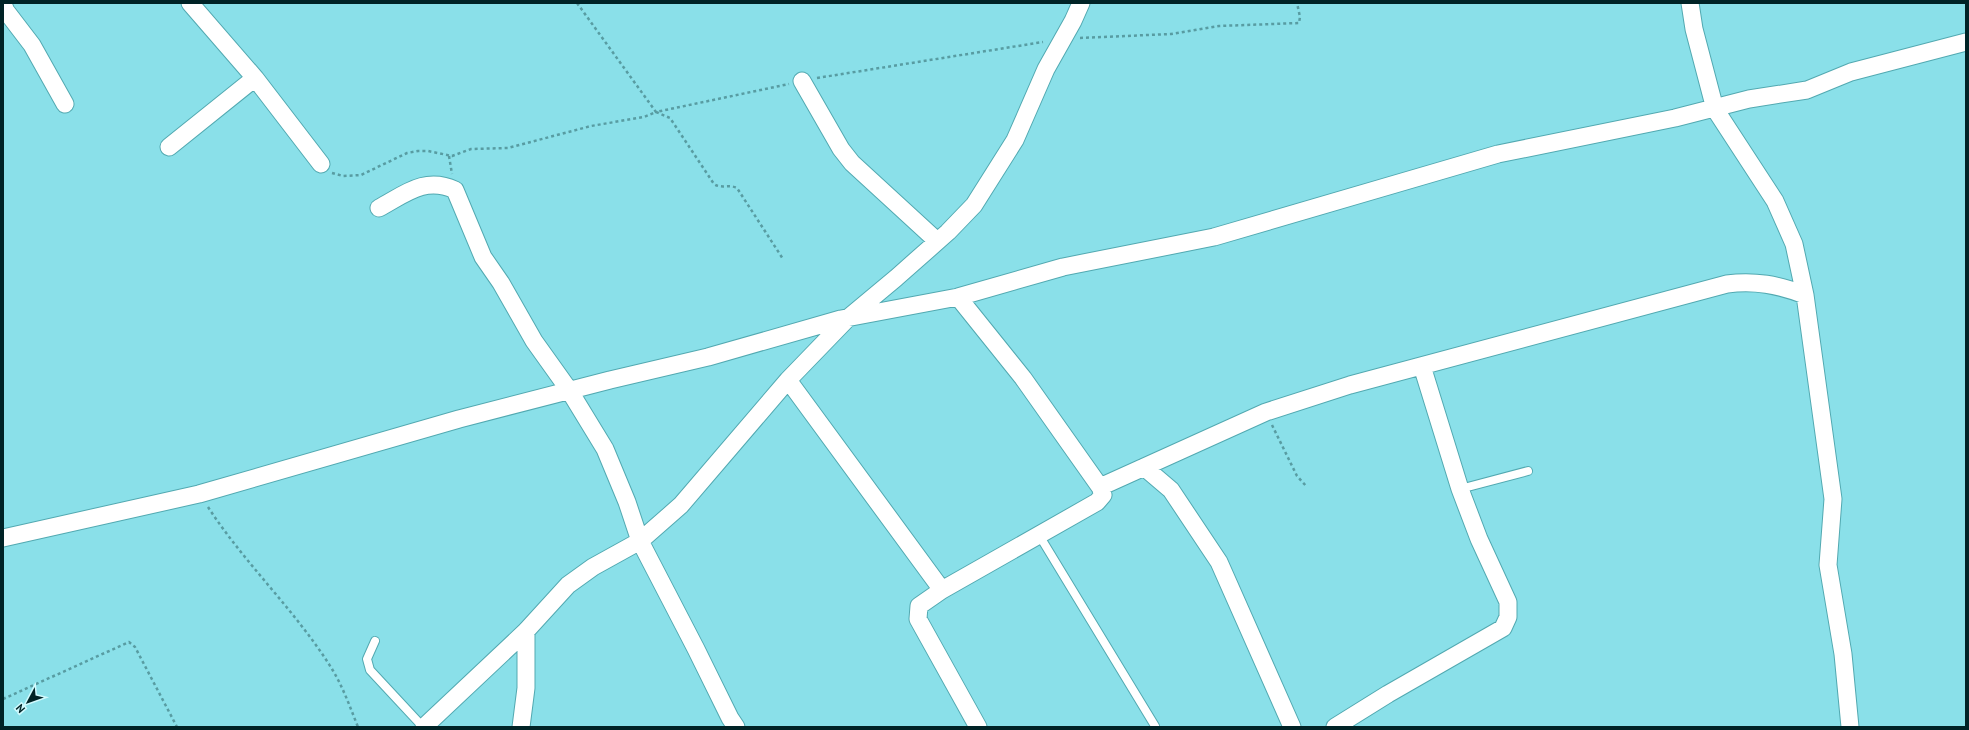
<svg xmlns="http://www.w3.org/2000/svg" width="1969" height="730" font-family="'PT Sans',sans-serif">
  <rect width="100%" height="100%" fill="#8ae0e9"/>
  <g fill="none" stroke-linecap="round" stroke-linejoin="round">
    <defs>
      <path id="service" d="M1460,489l68,-18
        M1039,535l116,191
        M375,641l-8,18 3,11 53,57"/>
      <path id="minor" d="M190,3l65,75 66,86
        M1690,3l4,26 21,80 60,92 19,43 11,51 28,204 -5,66 15,89 7,73
        M3,4l3,7 26,34 33,59
        M802,81l39,68 11,14 85,78
        M169,147l86,-69
        M379,208c26,-14 46,-32 76,-18l28,67 18,26 33,58 35,49 36,59 22,53 13,39 56,108 34,69 6,9
        M958,297l65,81 77,109 3,8 -6,7 -155,88 -23,16 -1,13 60,108
        M788,380l154,210
        M1144,467l27,23 48,72 73,165
        M1100,487l166,-75 84,-27 377,-101c28,-4 51,1 78,11
        M3,538l196,-44 260,-75 151,-39 98,-23 133,-38 117,-22 105,-30 151,-30 284,-83 177,-36 74,-19 58,-9 44,-18 115,-30
        M424,727l102,-96 42,-46 25,-18 47,-26 41,-36 107,-125 60,-62 48,-40 52,-46 26,-27 41,-65 31,-71 27,-48 8,-18
        M521,727l5,-39v-57
        M1335,727l53,-33 115,-66 5,-11v-15l-29,-63 -19,-50 -38,-123"/>
    </defs>
    <use href="#service" stroke="#52a9b1" stroke-width="10"/>
    <use href="#minor" stroke="#52a9b1" stroke-width="19"/>
    <path stroke="#589ca2" stroke-width="2.5" stroke-dasharray="3 3" stroke-linecap="butt" d="M577,3l79,109 133,-28
      M1080,38l91,-4 48,-8 80,-3 1,-6 -3,-14
      M817,78l226,-36
      M449,156l3,18
      M332,173l11,3 18,-1 46,-22 11,-2h10l24,5 19,-7 37,-1 83,-22 53,-9 12,-5 14,6 44,66c7,5 15,0 23,4l46,71
      M1272,425l25,51 10,11
      M208,507c37,57 88,104 124,162 11,18 18,38 26,58
      M3,699l126,-57 6,5 42,80"/>
    <use href="#service" stroke="#fff" stroke-width="8"/>
    <use href="#minor" stroke="#fff" stroke-width="17"/>
  </g>
  <rect width="1969" height="730" fill="none" stroke="#002326" stroke-width="8"/>
  <g transform="translate(28 702) rotate(229)" stroke="#d1fafe" stroke-width="3" paint-order="stroke">
  <path d="M0-3L7 15L0 10L-7 15Z" fill="#002326"/>
  <text y="-6" font-size="11" font-weight="bold" text-anchor="middle" fill="#002326">N</text>
  </g>
</svg>
